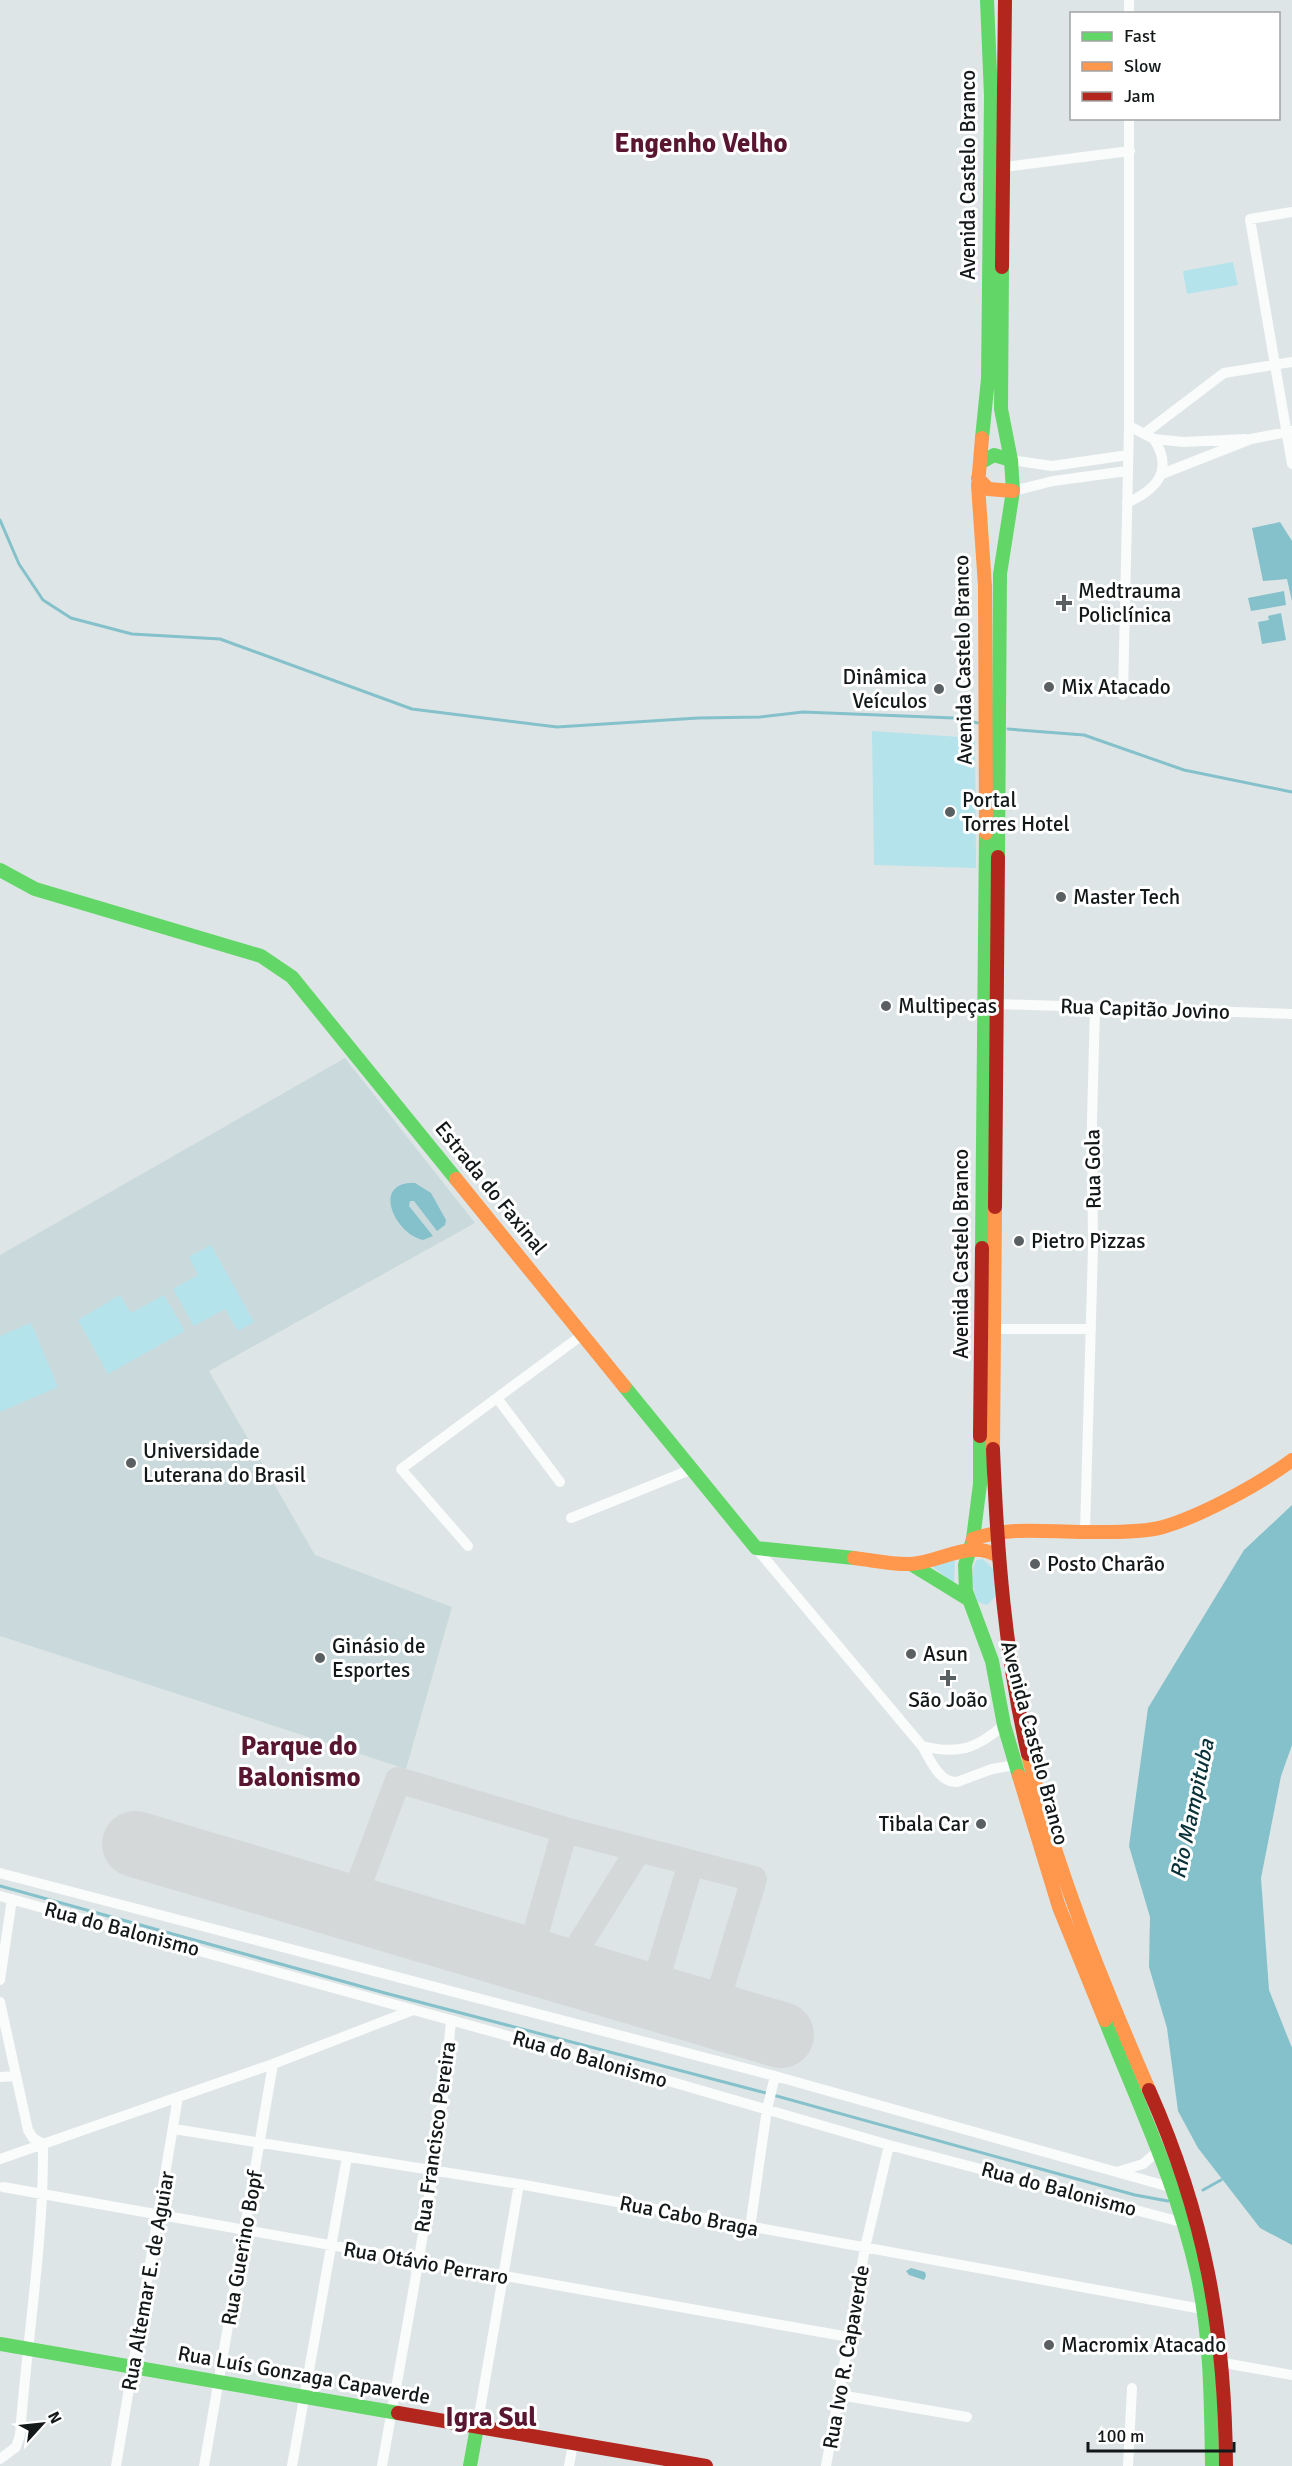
<svg xmlns="http://www.w3.org/2000/svg" width="1292" height="2466" font-family="Signika,sans-serif">
  <rect width="100%" height="100%" fill="#dee5e6"/>
  <path fill="#cadadc" d="M345,1058l130,165 -266,148 106,184 137,52 -46,162 -406,-133v-381z"/>
  <path fill="#b4e3eb" d="M1233,262l5,23 -51,9 -4,-23z
    M872,731l103,7 1,130 -102,-3z
    M211,1245l43,77 -16,9 -13,-22 -31,17 -21,-37 25,-14 -9,-18z
    M120,1295l11,18 33,-18 21,36 -77,43 -30,-54z
    M31,1323l27,64 -58,25v-76z
    M955,1557l-1,26 -24,-18z
    M983,1559l10,10 2,28 -8,8 -9,-3c-5,-11 -9,-32 -1,-42z"/>
  <path fill="#84c1cb" d="M1280,522l12,19v60l-5,-22 -24,2 -11,-53z
    M1284,591l2,14 -35,6 -3,-13z
    M1281,613l5,27 -24,4 -4,-22 11,-2 -1,-4z
    M415,1183l16,10 15,27 -1,5 -8,6 -23,-30h-4l-1,5 24,30 -10,4c-29,-6 -52,-59 -8,-57z
    M1292,1505v240l-11,31 -20,102 8,112 23,58v197l-32,-17 -62,-80 -20,-37 -11,-83 -18,-61 1,-50 -21,-71 19,-138 96,-158z
    M911,2268l14,4 1,4 -2,4 -15,-5 -3,-4z"/>
  <g fill="none" stroke-linecap="round" stroke-linejoin="round">
    <path stroke="#84c1cb" stroke-width="3" d="M0,520l19,44 24,36 28,18 61,16 88,5 192,70 145,18 141,-9 62,-1 43,-5 151,6 24,5
      M1008,729l76,6 100,35 108,22
      M0,1886l385,107 377,99 373,103 33,6
      M1203,2190l18,-10"/>
    <path stroke="#d4d8d9" stroke-width="26" d="M350,1908l48,-128 167,50 189,49 -41,136
      M528,1960l37,-130
      M563,1971l76,-122
      M651,1997l40,-134"/>
    <path stroke="#d4d8d9" stroke-width="66" d="M135,1844l646,191"/>
    <path stroke="#fafbfb" stroke-width="10" d="M1129,0v14
      M1004,167l126,-16
      M1292,212l-42,7 42,245
      M1145,433l79,-60 68,-11
      M1154,439l30,3 61,-3
      M1011,460l41,6 76,-11
      M1162,474l89,-35 41,-8
      M1013,491l40,-10 74,-10
      M1127,503c30,-14 47,-32 27,-64l-25,-13
      M1123,695l6,-269v-308
      M998,1004l294,10
      M994,1329h97
      M497,1398l63,84
      M571,1518l119,-48
      M1085,1532l8,-284 -1,-128 3,-112
      M468,1546l-67,-77 181,-134
      M756,1548l166,198c8,13 17,37 35,36l35,-13 23,-4
      M922,1746c36,9 54,3 82,-21
      M0,1873l775,203 395,111
      M0,1896l610,168 279,81 292,77
      M0,1980l12,-81
      M0,2002l28,128 5,8 10,6
      M0,2077l16,-1
      M174,2129l345,55 683,125
      M0,2159l273,-95 140,-54
      M1117,2172l26,-8 15,-13
      M3,2187l846,150
      M750,2228l17,-119 8,-33
      M1224,2363l68,12
      M840,2395l127,22
      M477,2427l42,-243
      M0,2459l16,-12 4,-12c7,-97 24,-194 23,-291
      M116,2466l62,-369
      M204,2466l69,-402
      M292,2466l55,-309
      M382,2466c26,-148 56,-296 69,-446
      M569,2466l4,-23
      M826,2466l39,-218 24,-103
      M1128,2466l4,-78"/>
    <path stroke="#63d668" stroke-width="14" d="M982,438l6,-59 3,-283 -4,-96
      M980,463l14,-8 17,5
      M998,857l2,-283 13,-83 -2,-31 -10,-51 1,-142
      M0,870l35,19 226,67 31,21 164,202
      M982,1248l4,-415
      M624,1386l132,162 98,10
      M980,1436v48l-7,55 -8,26 1,26 26,70 12,64 15,51
      M911,1564l57,35
      M1105,2020c33,83 73,167 92,254 14,64 14,128 15,192
      M0,2344l398,69
      M470,2466l7,-39"/>
    <path stroke="#ff974d" stroke-width="14" d="M982,438l-4,47 7,101 1,247
      M978,478l10,11 25,2
      M456,1179l168,207
      M993,1449l2,-242
      M973,1539c40,-13 71,-7 113,-7 21,0 57,1 77,-5 38,-11 97,-43 129,-67
      M854,1558c18,2 39,7 57,6 31,-2 58,-25 87,-8
      M1028,1754c28,116 74,227 121,336
      M1019,1776l40,131 46,113"/>
    <path stroke="#b3261e" stroke-width="14" d="M1002,267l3,-267
      M995,1207l3,-350
      M980,1436l2,-188
      M993,1449c4,102 12,205 35,305
      M1149,2090c56,126 76,238 77,376
      M398,2413l308,53"/>
  </g>
  <g fill="#5a6061" stroke="#fff" stroke-width="2">
    <path d="M1061 594h6v6h6v6h-6v6h-6v-6h-6v-6h6z"/>
    <circle cx="1049" cy="687" r="6"/>
    <circle cx="939" cy="689" r="6"/>
    <circle cx="950" cy="812" r="6"/>
    <circle cx="1061" cy="897" r="6"/>
    <circle cx="886" cy="1006" r="6"/>
    <circle cx="1019" cy="1241" r="6"/>
    <circle cx="131" cy="1463" r="6"/>
    <circle cx="1035" cy="1564" r="6"/>
    <circle cx="911" cy="1654" r="6"/>
    <circle cx="320" cy="1658" r="6"/>
    <path d="M945 1669h6v6h6v6h-6v6h-6v-6h-6v-6h6z"/>
    <circle cx="981" cy="1824" r="6"/>
    <circle cx="1049" cy="2345" r="6"/>
  </g>
  <g text-anchor="middle" dominant-baseline="central" stroke-width="6" stroke-linejoin="round" paint-order="stroke">
    <g font-size="21" fill="#131819" stroke="#fff">
      <text transform="translate(968 175) rotate(-90)">Avenida Castelo Branco</text>
      <text transform="translate(963 660) rotate(-91)">Avenida Castelo Branco</text>
      <text transform="translate(1145 1009) rotate(2)">Rua Capitão Jovino</text>
      <text transform="translate(1093 1169) rotate(-91)">Rua Gola</text>
      <text transform="translate(491 1188) rotate(51)">Estrada do Faxinal</text>
      <text transform="translate(961 1254) rotate(-90)">Avenida Castelo Branco</text>
      <text transform="translate(1035 1743) rotate(75)">Avenida Castelo Branco</text>
      <text transform="translate(122 1929) rotate(15)">Rua do Balonismo</text>
      <text transform="translate(590 2059) rotate(16)">Rua do Balonismo</text>
      <text transform="translate(435 2137) rotate(-82)">Rua Francisco Pereira</text>
      <text transform="translate(1059 2189) rotate(15)">Rua do Balonismo</text>
      <text transform="translate(689 2216) rotate(11)">Rua Cabo Braga</text>
      <text transform="translate(242 2248) rotate(-80)">Rua Guerino Bopf</text>
      <text transform="translate(426 2263) rotate(10)">Rua Otávio Perraro</text>
      <text transform="translate(148 2281) rotate(-80)">Rua Altemar E. de Aguiar</text>
      <text transform="translate(846 2357) rotate(-80)">Rua Ivo R. Capaverde</text>
      <text transform="translate(304 2375) rotate(10)">Rua Luís Gonzaga Capaverde</text>
    </g>
    <g font-size="21" fill="#131819" stroke="#fff" text-anchor="start">
      <text x="1078" y="591">Medtrauma<tspan x="1078" dy="24">Policlínica</tspan></text>
      <text x="927" y="677" text-anchor="end">Dinâmica<tspan x="927" dy="24">Veículos</tspan></text>
      <text x="1061" y="687">Mix Atacado</text>
      <text x="962" y="800">Portal<tspan x="962" dy="24">Torres Hotel</tspan></text>
      <text x="1073" y="897">Master Tech</text>
      <text x="898" y="1006">Multipeças</text>
      <text x="1031" y="1241">Pietro Pizzas</text>
      <text x="143" y="1451">Universidade<tspan x="143" dy="24">Luterana do Brasil</tspan></text>
      <text x="1047" y="1564">Posto Charão</text>
      <text x="332" y="1646">Ginásio de<tspan x="332" dy="24">Esportes</tspan></text>
      <text x="923" y="1654">Asun</text>
      <text x="948" y="1700" text-anchor="middle">São João</text>
      <text x="969" y="1824" text-anchor="end">Tibala Car</text>
      <text x="1061" y="2345">Macromix Atacado</text>
    </g>
    <g font-size="22" font-style="italic" fill="#083238" stroke="#fff">
      <text transform="translate(1192 1809) rotate(-78)">Rio Mampituba</text>
    </g>
    <g font-size="27" font-weight="bold" fill="#591631" stroke="#fff">
      <text x="701" y="143">Engenho Velho</text>
      <text x="299" y="1746">Parque do<tspan x="299" dy="31">Balonismo</tspan></text>
      <text x="491" y="2417">Igra Sul</text>
    </g>
  </g>
  <rect x="1070" y="12" width="210" height="108" fill="#ffffff" stroke="#a1a3a3" stroke-width="1.5"/>
  <rect x="1082" y="32" width="30" height="9" fill="#63d668" stroke="#a1a3a3" stroke-width="1.5"/>
  <text x="1124" y="42" font-size="18" fill="#131819">Fast</text>
  <rect x="1082" y="62" width="30" height="9" fill="#ff974d" stroke="#a1a3a3" stroke-width="1.5"/>
  <text x="1124" y="72" font-size="18" fill="#131819">Slow</text>
  <rect x="1082" y="92" width="30" height="9" fill="#b3261e" stroke="#a1a3a3" stroke-width="1.5"/>
  <text x="1124" y="102" font-size="18" fill="#131819">Jam</text>
  <g transform="translate(42 2424) rotate(63)" stroke="#ffffff" stroke-width="4.5" paint-order="stroke">
  <path d="M0-4.5L10 22L0 15L-10 22Z" fill="#131819"/>
  <text y="-9" font-size="16" font-weight="bold" text-anchor="middle" fill="#131819">N</text>
  </g>
  <path d="M1088 2442v9h146v-9" fill="none" stroke="#131819" stroke-width="3"/>
  <text x="1097" y="2442" font-size="18" fill="#131819" stroke="#ffffff" stroke-width="4.5" paint-order="stroke">100 m</text>
</svg>
